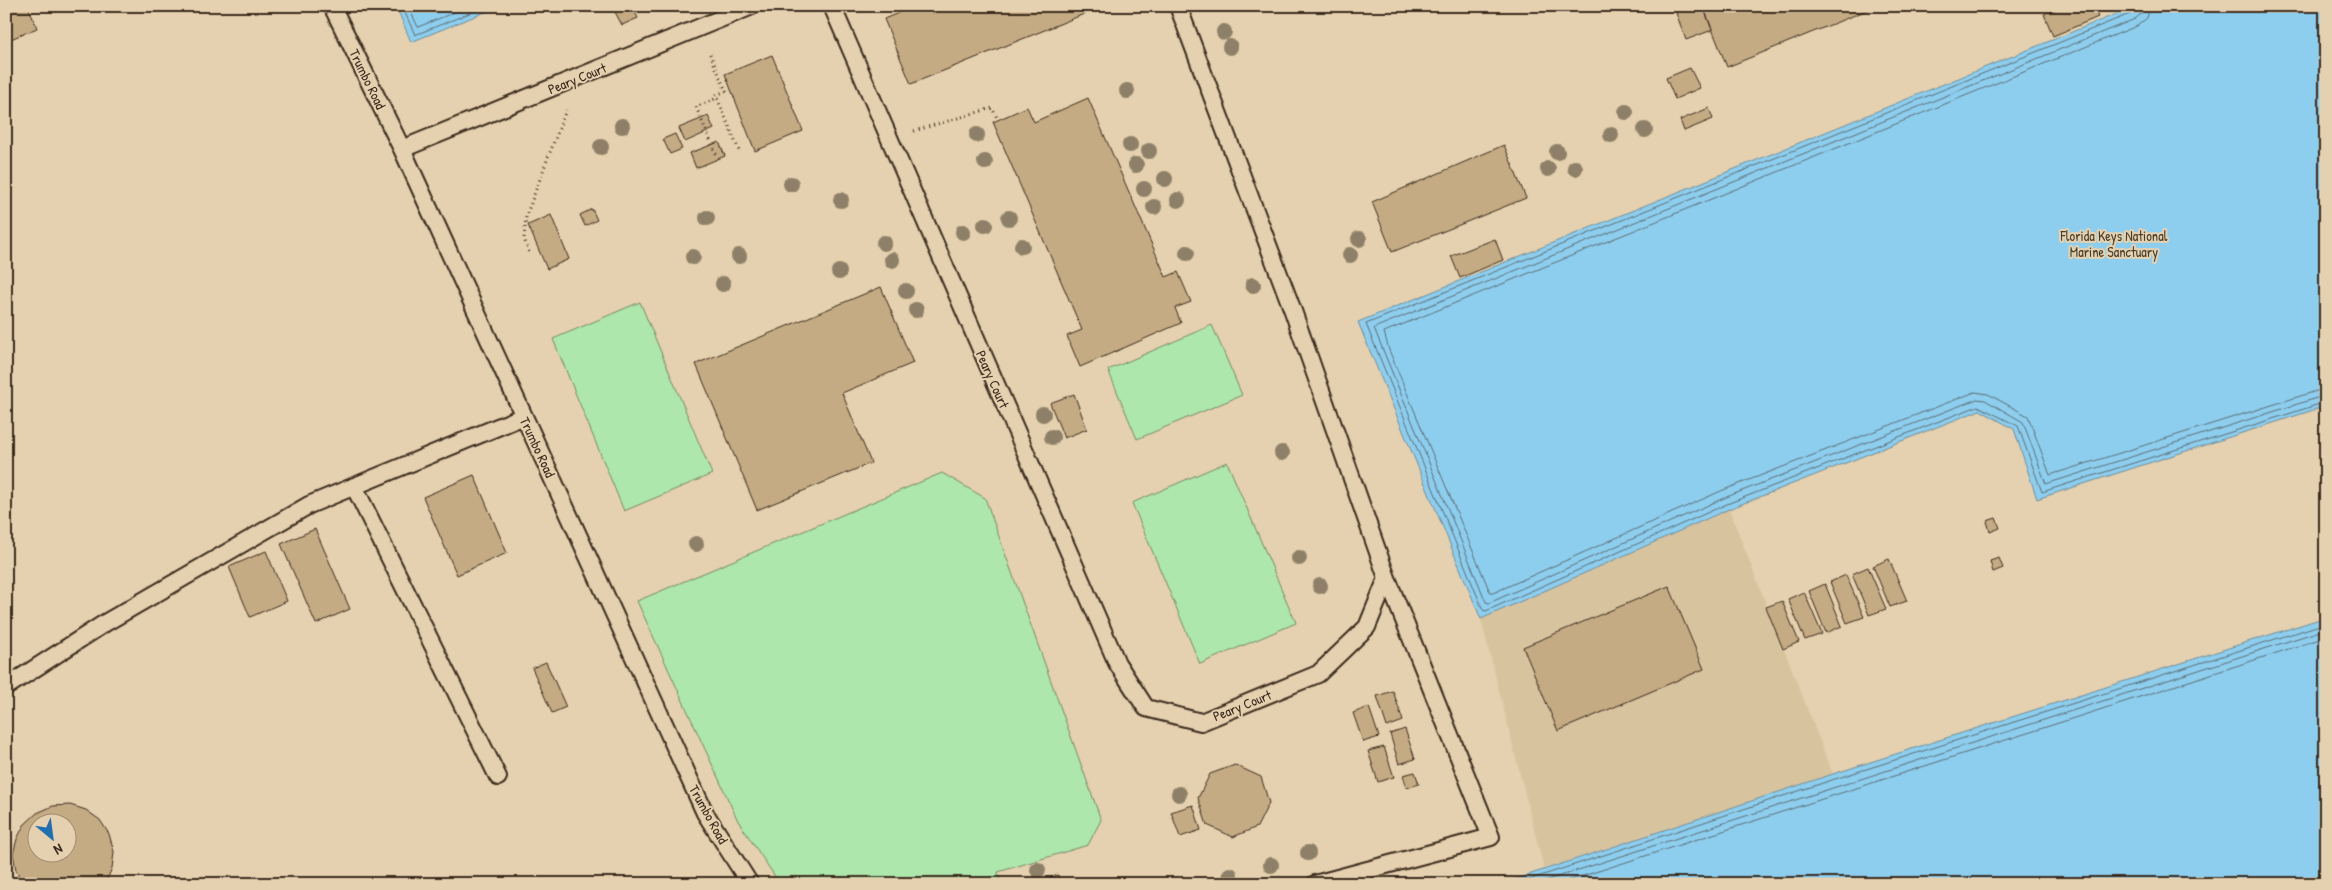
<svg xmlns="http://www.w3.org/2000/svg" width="2332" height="890" font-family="'Patrick Hand',sans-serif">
  <rect width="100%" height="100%" fill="#e5d1af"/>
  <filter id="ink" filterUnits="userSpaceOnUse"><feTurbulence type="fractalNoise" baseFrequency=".02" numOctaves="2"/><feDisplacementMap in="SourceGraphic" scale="10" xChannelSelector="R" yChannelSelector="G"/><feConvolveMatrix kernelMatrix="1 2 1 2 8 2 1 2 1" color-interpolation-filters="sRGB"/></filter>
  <g filter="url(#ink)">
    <path fill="#d8c39f" d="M1729,509l104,265 -289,95 -63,-250z"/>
    <path fill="#ade7ac" stroke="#748865" d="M640,302l72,172 -88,37 -71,-172z
      M1212,325l30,70 -105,44 -29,-69z
      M1227,462l69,161 -96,41 -68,-161z
      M942,473l43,25 116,322 -13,25 -90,27 3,12h-221l-42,-63 -101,-220z"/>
    <path fill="#8dceef" stroke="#6c8c9b" d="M396,6h104l-89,36z
      M2136,6h190v400l-289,93 -23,-70 -34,-19 -251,99 -248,110 -123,-297z
      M2326,617v267h-825l332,-110z"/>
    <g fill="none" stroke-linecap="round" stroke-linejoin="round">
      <path stroke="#5c6c72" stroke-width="1" d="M402,6l13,29 72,-29
        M408,6l10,21 52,-21
        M2136,6l-4,7 -766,311 117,286 3,1 241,-107 251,-98 40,20 24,66 284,-90
        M2142,6l-1,8 -6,5 -761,309 112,274 3,1 235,-105 253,-99 8,1 38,22 23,62 280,-89
        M2150,6l-3,12 -10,8 -753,306 5,18 101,242 3,1 228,-102 254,-99 13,2 40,22 22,59 276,-87
        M1516,884l319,-105 491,-156
        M1535,884l791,-255
        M1558,884l768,-247"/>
    </g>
    <path fill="#c4ab83" stroke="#3b2a1e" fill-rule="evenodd" d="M6,6h22l9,22 -31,13z
      M627,6h5l6,12 -16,7 -7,-13z
      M915,6h189l-193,78 -27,-65z
      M1693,6h10l9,24 -26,10 -10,-27z
      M1703,6h174l-150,61z
      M2064,6h29l5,11 -45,19 -9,-22z
      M772,55l31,76 -48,20 -30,-77z
      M1690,68l10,20 -25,11 -9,-21z
      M1088,98l78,179 12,-5 13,30 -16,6 6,15 -101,44 -13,-31 15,-6 -89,-208 34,-15 7,15z
      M1709,108l4,11 -29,12 -4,-11z
      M708,116l6,13 -29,13 -6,-14z
      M675,134l7,15 -12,5 -7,-15z
      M719,142l6,14 -29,12 -6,-15z
      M1504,145l22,53 -134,54 -20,-50z
      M592,209l5,11 -12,6 -5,-11z
      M551,215l18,44 -22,10 -19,-44z
      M1495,239l8,21 -43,18 -9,-22z
      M881,287l32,76 -71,30 29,70 -114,47 -61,-146z
      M1074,394l13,35 -23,9 -14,-35z
      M474,475l33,78 -50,22 -34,-78z
      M1996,518l4,10 -10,4 -3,-11z
      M315,529l35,80 -34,15 -35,-80z
      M266,551l21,50 -37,16 -21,-50z
      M1999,558l4,10 -10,4 -3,-11z
      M1889,559l18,42 -17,6 -17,-41z
      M1868,567l18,42 -17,6 -17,-41z
      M1846,575l18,42 -17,6 -17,-41z
      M1825,584l17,42 -16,7 -17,-42z
      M1669,586l35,83 -146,62 -35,-84z
      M1804,592l18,42 -17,6 -17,-41z
      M1782,601l17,41 -16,7 -17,-42z
      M546,662l20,45 -14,6 -20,-45z
      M1393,691l10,30 -16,6 -10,-31z
      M1369,707l10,30 -16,5 -10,-29z
      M1405,729l10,30 -16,5 -9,-30z
      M1384,747l10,30 -16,5 -10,-31z
      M1235,765l26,12 8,26 -12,24 -24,10 -26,-12 -9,-27 12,-24z
      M1415,772l4,12 -12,4 -4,-13z
      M70,805l16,5 14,10 9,14 5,18 -2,16 -7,16h-82l-7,-14 -3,-16 4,-15 7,-14 13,-12 16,-7zM38,822h30v30h-30z
      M1193,805l8,25 -21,7 -9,-25z
      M1058,875l3,9h-31z"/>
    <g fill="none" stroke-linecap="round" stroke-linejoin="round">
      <defs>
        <path id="lane" d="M332,6l70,143 303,664 45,71
          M832,6l285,657 29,45 55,14 117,-48 49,-47 20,-49 -94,-267 -115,-305
          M402,149l350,-143
          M354,486l144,291
          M6,687l99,-64 204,-118 215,-89
          M1315,884l176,-47 -104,-259"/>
      </defs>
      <use href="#lane" stroke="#3b2a1e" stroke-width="20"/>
      <path stroke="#3b2a1e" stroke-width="3" stroke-dasharray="1 4" stroke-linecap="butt" d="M483,6h3
        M710,54l16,37 -10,4 24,58
        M914,131l78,-23 6,12
        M716,154l-20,-47 21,-9
        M529,252l-5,-13 2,-23 40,-106"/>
      <use href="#lane" stroke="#e5d1af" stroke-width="16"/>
    </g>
    <g fill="#8e8067">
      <circle cx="1224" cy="32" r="8"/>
      <circle cx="1230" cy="47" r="8"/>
      <circle cx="1127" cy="91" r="8"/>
      <circle cx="1626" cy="112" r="8"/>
      <circle cx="622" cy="126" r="8"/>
      <circle cx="1645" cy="130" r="8"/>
      <circle cx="977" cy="135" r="8"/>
      <circle cx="1611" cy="135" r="8"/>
      <circle cx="1130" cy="145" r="8"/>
      <circle cx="601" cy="147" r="8"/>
      <circle cx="1149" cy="151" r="8"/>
      <circle cx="1557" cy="152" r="8"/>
      <circle cx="985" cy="162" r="8"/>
      <circle cx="1136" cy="165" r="8"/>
      <circle cx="1575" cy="168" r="8"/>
      <circle cx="1548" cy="169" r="8"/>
      <circle cx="1165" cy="179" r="8"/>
      <circle cx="791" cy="184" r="8"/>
      <circle cx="1144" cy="189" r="8"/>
      <circle cx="841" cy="200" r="8"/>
      <circle cx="1178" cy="200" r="8"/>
      <circle cx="1154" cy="207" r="8"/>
      <circle cx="707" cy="218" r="8"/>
      <circle cx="1009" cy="218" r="8"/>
      <circle cx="985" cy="225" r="8"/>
      <circle cx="963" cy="232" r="8"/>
      <circle cx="1359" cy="239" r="8"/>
      <circle cx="884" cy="243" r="8"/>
      <circle cx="1022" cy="246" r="8"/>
      <circle cx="1187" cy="253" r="8"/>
      <circle cx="1350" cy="255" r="8"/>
      <circle cx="739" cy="256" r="8"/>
      <circle cx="693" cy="257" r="8"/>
      <circle cx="892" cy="260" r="8"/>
      <circle cx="839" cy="272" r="8"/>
      <circle cx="723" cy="284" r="8"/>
      <circle cx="1253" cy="285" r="8"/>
      <circle cx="906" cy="291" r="8"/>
      <circle cx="916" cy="310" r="8"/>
      <circle cx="1043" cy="414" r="8"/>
      <circle cx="1052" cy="437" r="8"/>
      <circle cx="1282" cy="453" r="8"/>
      <circle cx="696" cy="544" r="8"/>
      <circle cx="1299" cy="558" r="8"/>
      <circle cx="1320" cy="586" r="8"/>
      <circle cx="1179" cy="794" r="8"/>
      <circle cx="1308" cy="853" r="8"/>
      <circle cx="1271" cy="865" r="8"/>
      <circle cx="1038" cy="870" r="8"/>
      <circle cx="1230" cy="875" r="8"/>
    </g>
  </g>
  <g text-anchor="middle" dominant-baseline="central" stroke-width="4" stroke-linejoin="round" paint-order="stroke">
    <g font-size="14" fill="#3b2a1e" stroke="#e5d1af">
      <text transform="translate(577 78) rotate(-22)">Peary Court</text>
      <text transform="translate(368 79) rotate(64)">Trumbo Road</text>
      <text transform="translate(993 379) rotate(66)">Peary Court</text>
      <text transform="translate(538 447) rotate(65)">Trumbo Road</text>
      <text transform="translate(1242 705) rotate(-22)">Peary Court</text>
      <text transform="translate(709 814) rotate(61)">Trumbo Road</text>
    </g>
    <g font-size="14" fill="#463d2c" stroke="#e5d1af">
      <text x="2114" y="235">Florida Keys National<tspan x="2114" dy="16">Marine Sanctuary</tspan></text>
    </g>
  </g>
  <rect width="2332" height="890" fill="none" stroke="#e5d1af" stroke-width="25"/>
  <rect x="12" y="12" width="2307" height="865" fill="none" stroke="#3b2a1e" stroke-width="2" filter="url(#ink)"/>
  <g transform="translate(52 838) rotate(151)"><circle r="24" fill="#e5d1af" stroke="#a18e75"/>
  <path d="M0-4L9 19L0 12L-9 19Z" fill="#1f6fb2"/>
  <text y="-8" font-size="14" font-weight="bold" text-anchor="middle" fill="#3b2a1e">N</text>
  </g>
</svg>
